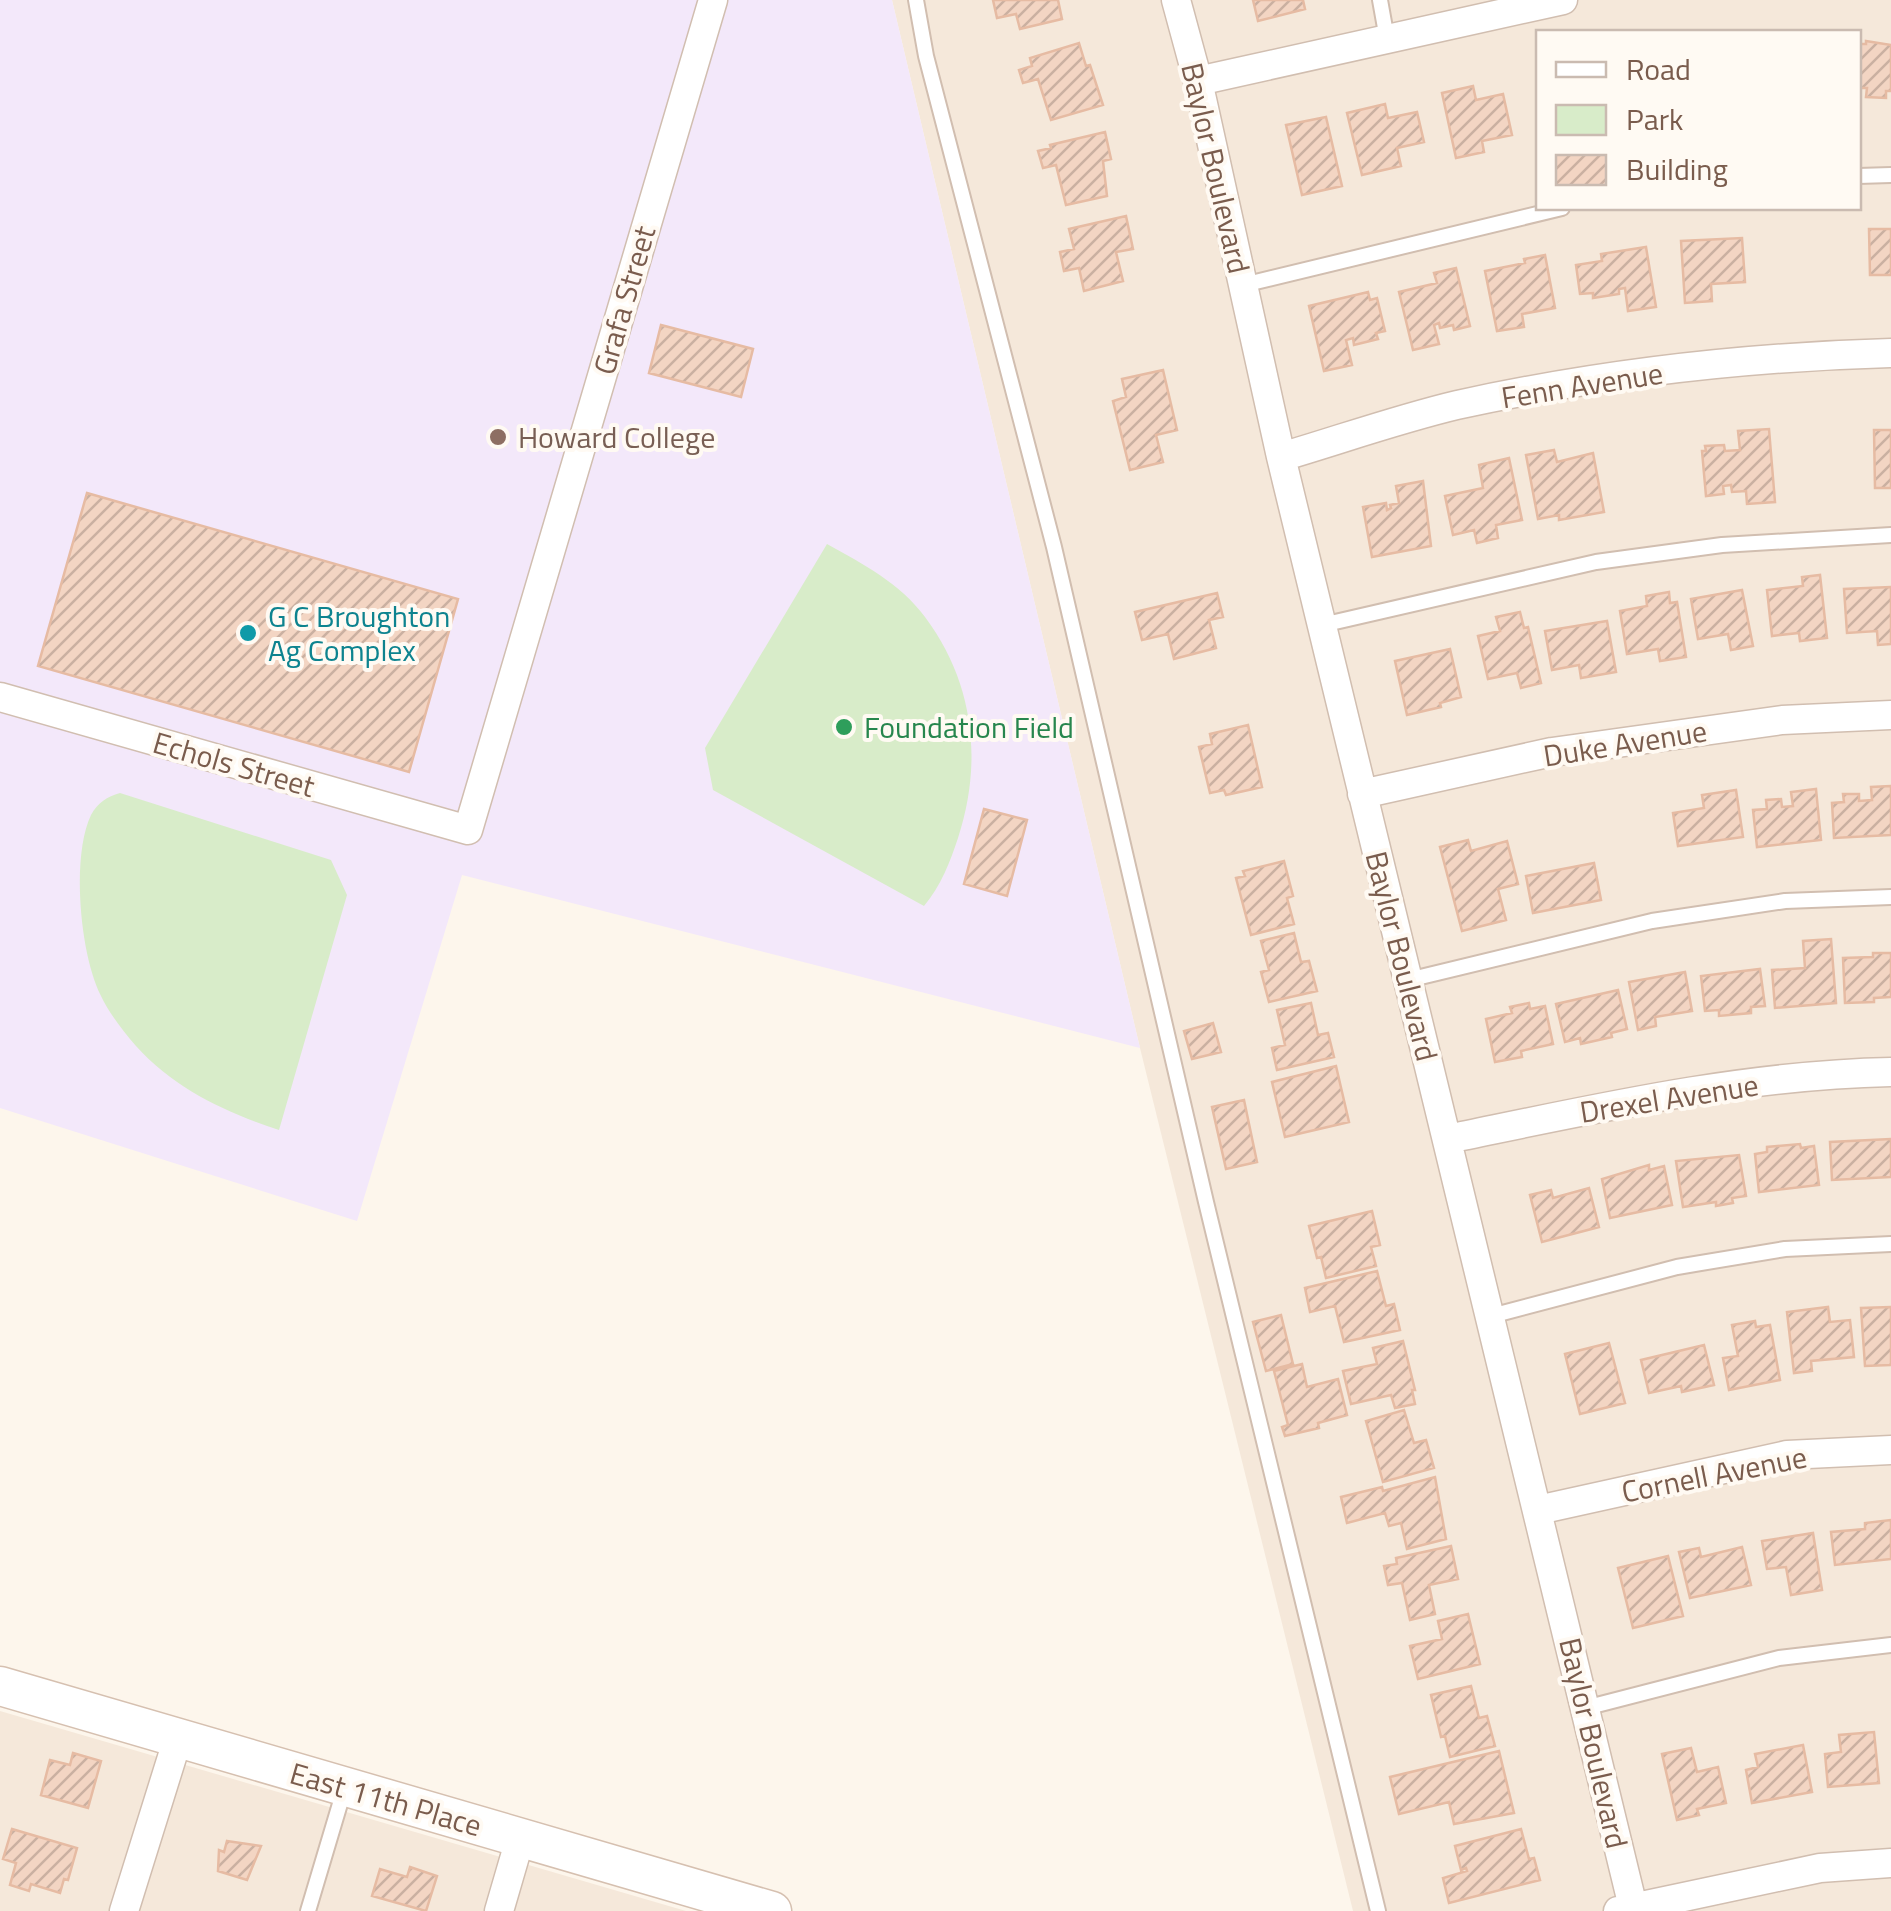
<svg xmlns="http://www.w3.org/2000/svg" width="1891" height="1911" font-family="'Titillium Web',sans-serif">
  <defs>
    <pattern id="building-hatch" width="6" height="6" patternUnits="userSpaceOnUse" patternTransform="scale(2.5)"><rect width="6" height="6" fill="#f3d5c3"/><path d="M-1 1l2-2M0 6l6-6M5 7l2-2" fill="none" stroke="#cab0a1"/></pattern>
  </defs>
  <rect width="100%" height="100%" fill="#fdf6ec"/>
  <path fill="#f5e8da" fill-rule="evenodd" d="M892,0h999v1911h-538l-213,-863zM1538,32h320v176h-320z
    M0,1711l686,200h-686z"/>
  <path fill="#f3e8fa" d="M0,0h892l248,1048 -678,-173 -105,346 -357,-113z"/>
  <path fill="#d8ecc9" d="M827,544c36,20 73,39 98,73 49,65 58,145 33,221 -8,24 -17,48 -34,68l-211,-116 -8,-42z
    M120,793l211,67 16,35 -68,235c-54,-18 -104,-41 -143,-84 -13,-15 -27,-33 -35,-50 -21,-41 -30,-139 -10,-181 7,-13 16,-18 29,-22z"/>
  <path fill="url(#building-hatch)" stroke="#e6bba3" stroke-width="2.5" d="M993,0h65l4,19 -42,10 -4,-15 -19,4z
    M1253,0h50l2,9 -47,12z
    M1866,41l25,4v46h-5v7l-20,-1 1,-9h-9v-44h8z
    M1079,43l7,23 4,-1 13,40 -52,15 -13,-41 -15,4 -4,-13 13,-4 -2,-8z
    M1473,86l3,14 27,-6 9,41 -30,6 2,11 -28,6 -14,-65z
    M1385,104l3,14 29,-6 7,30 -27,6 4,18 -39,9 -15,-62z
    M1326,117l16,69 -40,9 -16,-70z
    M1105,132l6,27 -8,2 4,35 -41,9 -10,-40 -13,3 -5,-17 13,-3 -1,-3z
    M1126,216l7,33 -17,3 7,29 -39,10 -5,-23 -15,3 -4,-19 14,-3 -5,-20z
    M1869,229h22v46h-21z
    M1742,238l3,44 -34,2 1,17 -27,2 -4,-62z
    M1646,247l10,60 -28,4 -3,-23 -6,1v5l-26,4v-5l-13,1 -4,-29 26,-4 -1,-7z
    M1545,255l10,53 -33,6 2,13 -27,4 -12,-60 40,-8 -1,-4z
    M1456,268l14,58 -16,4 -1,-5 -13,3 -1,-5 -5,2 5,19 -26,6 -14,-58 38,-9 -3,-10z
    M1368,292l2,8 7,-2 8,33 -9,2 2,6 -24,6 -1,-7 -7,2 6,25 -28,6 -15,-65z
    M661,325l92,24 -12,48 -92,-24z
    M1163,370l14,60 -21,5 7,27 -33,8 -17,-69 13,-4 -4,-18z
    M1769,429l6,73 -28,2 -1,-13 -14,1 -1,-7 -8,1 1,8 -18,2 -4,-45h4l-1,-5 19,-1 1,6 15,-1 -2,-19z
    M1874,430h17v58h-16z
    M1554,450l3,12 36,-9 11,59 -45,8v-5l-21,4 -12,-64z
    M1509,458l13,62 -26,5 2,13 -21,5 -3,-13 -21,5 -8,-39 38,-8 -4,-23z
    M1423,481l8,65 -59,11 -9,-50 23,-4 1,7 4,-2 -1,-3 9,-2 -3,-17z
    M87,493l371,106 -49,173 -371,-106z
    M1820,575l7,63 -27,3 -1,-8 -27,3 -5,-46 36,-4 -1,-9z
    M1891,587v57l-13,1 -1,-14 -30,2 -3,-44z
    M1742,590l11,56 -22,4 -3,-16 -30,5 -7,-40z
    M1669,592l1,11 7,-1 9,55 -26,4 -2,-12 -31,5 -7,-43 27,-5 -1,-10z
    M1217,593l6,24 -14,3 7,28 -42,11 -6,-25 -26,6 -7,-28z
    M1520,612l4,16 4,-1 13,56 -20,5 -4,-15 -29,6 -10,-43 22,-5 -4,-14z
    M1607,621l9,51 -35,6 -2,-13 -27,5 -7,-39z
    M1450,649l11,48 -21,6 1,4 -34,8 -12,-54z
    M1248,725l14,62 -36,8 -2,-5 -14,3 -11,-46 13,-3 -2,-10z
    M1891,786v49l-57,3 -2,-35 12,-1 -1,-8h16v7l13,-1 -1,-13z
    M1816,789l5,51 -64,7 -4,-37 14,-1 -1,-9 15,-1 1,8 11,-1 -2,-14z
    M1736,790l7,47 -65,9 -5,-33 31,-5 -2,-13z
    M984,809l43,11 -20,76 -43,-12z
    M1468,840l3,11 36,-10 11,43 -20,5 8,31 -44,11 -22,-84z
    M1284,861l9,35 -6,2 7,26 -43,11 -15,-57 9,-2 -2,-5z
    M1594,863l7,37 -68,13 -7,-37z
    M1294,933l7,29 8,-1 8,30 -48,11 -8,-30 8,-2 -8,-29z
    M1831,939l5,64 -61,5 -3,-38 33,-2 -2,-27z
    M1873,953h18v44l-17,1v4l-29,1 -2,-45 30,-1z
    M1760,969l5,37 -14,1v6l-32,3v-6l-14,1 -4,-35z
    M1685,972l7,39 -37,6 1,9 -18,4 -9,-48z
    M1618,990l9,39 -16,4 1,4 -31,7 -1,-6 -15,4 -9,-38z
    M1311,1003l7,32 10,-2 6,24 -57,13 -5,-22 13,-3 -8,-35z
    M1529,1003l1,6 15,-3 8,38 -32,7 1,6 -27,5 -9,-43 26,-6 -2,-6z
    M1213,1023l8,29 -29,7 -8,-28z
    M1336,1066l13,56 -64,15 -13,-55z
    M1244,1100l13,62 -31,7 -14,-62z
    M1891,1139v38l-59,3 -2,-38z
    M1800,1144l1,4 13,-2 5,39 -60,7 -4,-38 12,-2v-5z
    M1739,1155l7,41 -14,2 1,5 -17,3v-4l-33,5 -7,-46z
    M1649,1165v5l15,-4 8,39 -62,13 -8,-39z
    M1589,1188l10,39 -57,15 -12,-47 21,-5 2,8z
    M1372,1211l8,34 -9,2 5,19 -50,12 -5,-21 -4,1 -8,-32z
    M1377,1271l9,35 8,-2 6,26 -56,12 -9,-36 -25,6 -5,-24z
    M1828,1307l2,15 20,-2 4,37 -43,4 1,10 -18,2 -7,-61z
    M1891,1307v58l-26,1 -4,-58z
    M1281,1315l12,49 -27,7 -13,-49z
    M1755,1321l1,6 14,-2 10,55 -51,10 -6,-32 15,-2 -6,-31z
    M1403,1341l12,49h-3l3,14 -20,4 -4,-13 -40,9 -8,-33 34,-7 -4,-16z
    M1609,1343l16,60 -45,11 -15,-60z
    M1704,1345l10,40 -32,7 -1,-6 -32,7 -8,-33z
    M1302,1364l5,23 31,-8 9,36 -29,8 1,5 -34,8 -3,-9 6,-2 -14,-54z
    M1404,1410l10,33 12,-3 8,28 -51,14 -17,-61z
    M1435,1477l11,62 -39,10 -6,-26 -12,3 -4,-13 -38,10 -6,-26 41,-10 1,4z
    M1891,1520v39l-56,6 -4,-33 34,-3v-6z
    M1813,1533l9,57 -31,5 -5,-28 -19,2 -5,-28z
    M1451,1546l7,33 -29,6 6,29 -25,6 -8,-37 -14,2 -4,-19 13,-2 -1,-6z
    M1742,1547l9,38 -61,13 -11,-46 20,-4 2,9z
    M1668,1556l15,60 -50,12 -15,-60z
    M1468,1614l12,50 -62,15 -8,-33 32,-7 -4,-18z
    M1471,1686l8,32 8,-2 8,30 -45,11 -5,-21 -4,1 -10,-42z
    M1874,1732l5,51 -51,4 -3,-33 16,-2 -2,-17z
    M1803,1745l9,47 -60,11 -6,-33 12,-3 -3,-13z
    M1691,1748l6,24 21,-5 8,36 -29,6 2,6 -22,5 -15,-66z
    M1499,1751l15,62 -60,11 -5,-22 -50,12 -9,-37z
    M73,1753l28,8 -13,47 -47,-13 9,-35 20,5z
    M12,1829l65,19 -9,32 -4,-1 -4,14 -29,-9 -2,7 -19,-6 6,-22 -13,-4z
    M1521,1829l8,30 5,-1 6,22 -91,23 -6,-25 24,-7 -1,-3 -5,2 -6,-24z
    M227,1841l34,5 -14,34 -29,-9 1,-21 5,2z
    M410,1867l27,9 -11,35 -54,-15 8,-27 27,8z"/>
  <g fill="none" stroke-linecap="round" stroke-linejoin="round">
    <defs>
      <path id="lane" d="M916,0l10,56 128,491 152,655 172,709
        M1380,0l7,39
        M1858,176l33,-1
        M1243,285l319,-77
        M1322,625l274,-63 126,-17 169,-10
        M1408,980l244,-59 133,-20 106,-4
        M1491,1316l186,-49 108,-18 106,-5
        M1585,1708l194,-50 112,-13
        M308,1911l37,-124"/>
      <path id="street" d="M1176,0l22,81 83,376 353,1454
        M1198,81l365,-81
        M1281,457c58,-17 117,-38 176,-52 142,-31 289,-48 434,-52
        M0,697l468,133 245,-830
        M1362,794l190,-42 230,-32 109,-5
        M1448,1139c146,-30 293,-64 443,-67
        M1538,1510l249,-55 104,-5
        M124,1911l54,-173
        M499,1911l21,-72
        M1618,1911l202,-43 71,-5"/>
      <path id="secondary" d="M0,1686l772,225"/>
    </defs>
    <use href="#lane" stroke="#d1beb0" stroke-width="18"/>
    <use href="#street" stroke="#d1beb0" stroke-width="31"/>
    <use href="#secondary" stroke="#d6c0b0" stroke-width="41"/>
    <use href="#lane" stroke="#fff" stroke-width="14"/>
    <use href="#street" stroke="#fff" stroke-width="28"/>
    <use href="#secondary" stroke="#fff" stroke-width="38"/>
  </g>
  <circle fill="#8d6e63" stroke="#fffaf3" stroke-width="4" cx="498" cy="437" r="10"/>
  <circle fill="#0f9aa8" stroke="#fffaf3" stroke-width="4" cx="248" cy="633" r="10"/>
  <circle fill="#2e9e5b" stroke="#fffaf3" stroke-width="4" cx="844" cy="727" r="10"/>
  <g text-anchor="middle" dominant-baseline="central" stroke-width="8" stroke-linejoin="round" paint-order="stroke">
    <g font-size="30" fill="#7a5c4d" stroke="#fffaf3">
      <text transform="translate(1216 168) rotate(77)">Baylor Boulevard</text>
      <text transform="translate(624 300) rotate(-74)">Grafa Street</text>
      <text transform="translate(1582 385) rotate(-9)">Fenn Avenue</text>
      <text transform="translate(1625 743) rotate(-9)">Duke Avenue</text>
      <text transform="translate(234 764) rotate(16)">Echols Street</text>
      <text transform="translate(1402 956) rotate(76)">Baylor Boulevard</text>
      <text transform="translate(1669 1098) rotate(-9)">Drexel Avenue</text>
      <text transform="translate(1714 1474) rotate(-11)">Cornell Avenue</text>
      <text transform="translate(1594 1743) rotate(77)">Baylor Boulevard</text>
      <text transform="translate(386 1799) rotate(16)">East 11th Place</text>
    </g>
    <g font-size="30" fill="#785e54" stroke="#fffaf3" text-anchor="start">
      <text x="518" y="437">Howard College</text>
    </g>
    <g font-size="30" fill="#0d838f" stroke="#fffaf3" text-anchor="start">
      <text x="268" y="616">G C Broughton<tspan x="268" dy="34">Ag Complex</tspan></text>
    </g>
    <g font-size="30" fill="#27864d" stroke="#fffaf3" text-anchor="start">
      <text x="864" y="727">Foundation Field</text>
    </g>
  </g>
  <rect x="1536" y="30" width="325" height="180" fill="#fffaf3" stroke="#cabbb1" stroke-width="2.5"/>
  <rect x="1556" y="62" width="50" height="15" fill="#ffffff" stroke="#cabbb1" stroke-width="2.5"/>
  <text x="1626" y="80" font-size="30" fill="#7a5c4d">Road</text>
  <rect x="1556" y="105" width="50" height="30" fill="#d8ecc9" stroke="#cabbb1" stroke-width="2.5"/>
  <text x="1626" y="130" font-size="30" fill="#7a5c4d">Park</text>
  <rect x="1556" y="155" width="50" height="30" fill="url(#building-hatch)" stroke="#cabbb1" stroke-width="2.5"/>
  <text x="1626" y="180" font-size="30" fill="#7a5c4d">Building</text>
</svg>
